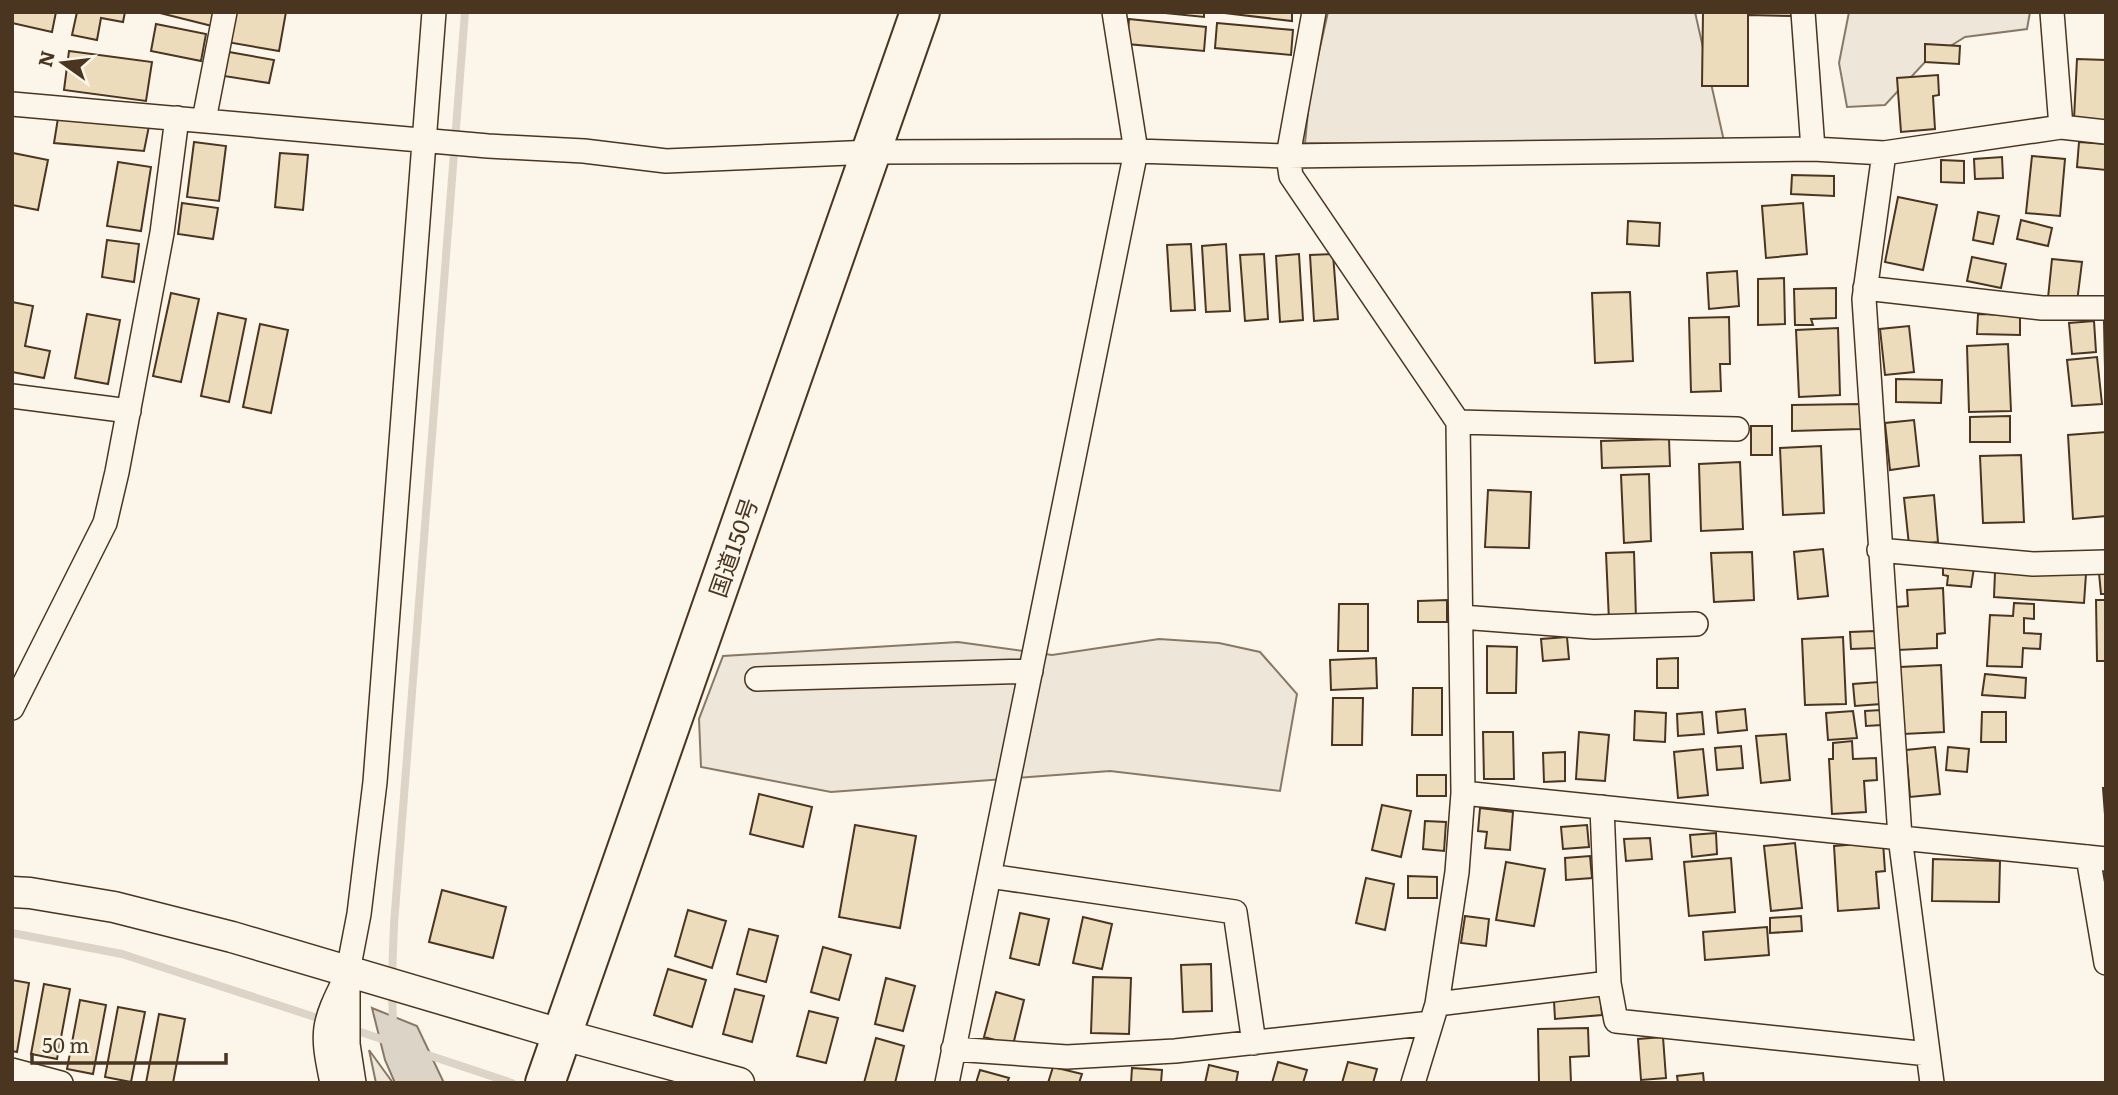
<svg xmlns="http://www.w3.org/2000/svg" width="2118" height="1095" font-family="Literata,'Noto Sans JP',serif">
  <rect width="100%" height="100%" fill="#fbf6e9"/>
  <path fill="#ede6d9" stroke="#887966" stroke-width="2" d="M1328,12h367l31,138 -220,-5 -201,-2 5,-51z
    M1849,12h181l-3,17 -62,8 -40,25 -40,43 -38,2 -8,-44z
    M1159,639l60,4 41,9 37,42 -17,97 -170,-20 -279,21 -130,-25 -2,-48 24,-63 235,-14 94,13z
    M369,1050l24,33h-17z"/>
  <path fill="#dcd4c6" stroke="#887966" stroke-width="2" d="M372,1008l45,18 27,57h-49l-10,-23z"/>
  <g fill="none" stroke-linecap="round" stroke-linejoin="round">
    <path stroke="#dcd4c6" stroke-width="8" d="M12,933l110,21 205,67
      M392,977l2,-53 71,-912
      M392,990l1,36
      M349,1028l41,14
      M422,1053l90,30"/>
  </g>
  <path fill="#ecdcbc" stroke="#4a3520" stroke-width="2" d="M12,12h44l-4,20 -40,-9z
    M77,12h48l-2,10 -22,-4 -4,22 -25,-5z
    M156,12h59l-3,14z
    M232,12h54l-7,39 -52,-9z
    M1155,12h49v5z
    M1216,12h76v9z
    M1703,12h88v4l-43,-1v71h-46z
    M1129,19l77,8 -2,24 -77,-7z
    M1217,23l76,7 -2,25 -76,-7z
    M156,24l50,10 -5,27 -50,-10z
    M1925,44l35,2 -1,18 -34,-2z
    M69,51l83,11 -6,39 -82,-11z
    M229,52l45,8 -5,23 -45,-7z
    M2077,59l29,1v61l-32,-2z
    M1938,75l1,20 -6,1 2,33 -34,3 -4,-54z
    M58,118l91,8 -5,25 -90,-8z
    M194,142l32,4 -7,55 -32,-4z
    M2079,142l27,2v26l-29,-3z
    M13,153l35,7 -10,50 -26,-5z
    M280,153l28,2 -5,55 -28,-3z
    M2032,156l33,3 -5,57 -34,-3z
    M2002,157l1,21 -28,1 -1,-20z
    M1941,160l23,1v22l-23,-1z
    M118,162l33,5 -10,64 -34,-5z
    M1792,175l42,1v20l-43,-2z
    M1898,197l39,8 -14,65 -38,-8z
    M182,203l36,5 -5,31 -35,-5z
    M1803,203l4,51 -41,4 -4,-52z
    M1978,212l21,4 -6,28 -20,-4z
    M2021,220l31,8 -4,18 -31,-7z
    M1628,221l32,2 -1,23 -32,-2z
    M107,240l32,4 -5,38 -32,-5z
    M1191,244l4,66 -24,1 -4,-66z
    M1226,244l4,67 -24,1 -4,-66z
    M1264,254l4,65 -23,2 -5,-66z
    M1299,254l4,66 -23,2 -4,-66z
    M1333,254l5,65 -24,2 -4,-66z
    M1972,257l34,7 -5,24 -34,-7z
    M2052,259l30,3 -5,40 -29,-4z
    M1737,271l2,35 -30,3 -2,-36z
    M1784,278l1,46 -27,1v-46z
    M1836,288v30l-25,1 2,6h-18l-1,-36z
    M1630,292l3,69 -38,2 -3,-70z
    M171,293l28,6 -18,83 -28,-6z
    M12,302l21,4 -8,40 25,5 -6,27 -32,-6z
    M218,313l28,6 -17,83 -28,-6z
    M87,314l33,6 -12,64 -33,-6z
    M1978,314l42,1v20l-43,-1z
    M1729,317l1,47h-10l1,27 -30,1 -2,-74z
    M2094,321l2,31 -24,2 -3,-31z
    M2104,322h2v45h-1z
    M260,324l28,6 -17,83 -28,-6z
    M1909,326l5,46 -29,3 -5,-46z
    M1838,328l2,67 -41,2 -3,-67z
    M2008,344l3,67 -42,1 -2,-66z
    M2097,357l5,47 -30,2 -5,-46z
    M1896,379l46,1 -1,23 -45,-1z
    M1860,404l1,25 -69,2v-26z
    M2010,416v26h-40v-25z
    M1914,420l5,46 -29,4 -5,-47z
    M1751,426h21v29h-21z
    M2106,432v84l-33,3 -5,-84z
    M1669,439l1,27 -68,2 -1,-27z
    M1821,446l3,67 -41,2 -3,-67z
    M2021,455l3,67 -41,1 -3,-67z
    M1740,462l3,67 -42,2 -2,-67z
    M1649,474l2,67 -27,2 -3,-68z
    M1488,490l43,2 -2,56 -44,-1z
    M1934,495l4,47 -29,3 -5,-47z
    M1823,549l5,47 -30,3 -4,-47z
    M1634,552l2,67 -27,2 -3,-68z
    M1752,552l2,48 -40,2 -3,-49z
    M1943,565l31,3 -3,19 -24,-2 1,-9 -5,-1z
    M1995,572l91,2 -2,29 -90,-6z
    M2099,573h7v21h-5z
    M1943,588l2,45 -8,1v14l-39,2 -2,-43 12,-1 -1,-16z
    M1447,600v22h-29v-21z
    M2096,600h10v61h-9z
    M2014,603l20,1v15l-10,-1v15l17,1 -1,15 -17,-1 -1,19 -35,-1 3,-51 23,1z
    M1339,604h29v47h-30z
    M1875,631l1,17 -25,1 -1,-17z
    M1567,637l2,22 -26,2 -2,-22z
    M1843,637l3,67 -41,1 -3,-66z
    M1487,646l30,1 -1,46h-29z
    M1376,658l1,30 -46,2 -1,-30z
    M1678,658v30h-21v-29z
    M1941,665l3,67 -41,2 -3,-67z
    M1985,674l41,4 -1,20 -43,-3z
    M1879,682l2,22 -26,2 -2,-22z
    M1413,688h29v47h-30z
    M1333,698h30l-1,47h-30z
    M1745,709l2,21 -29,3 -2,-21z
    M1881,710l1,15 -16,1 -1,-15z
    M1635,711l31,2 -1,29 -31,-2z
    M1853,711l4,27 -29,2 -2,-27z
    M1702,712l2,22 -26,2 -1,-22z
    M1982,712h24v30h-25z
    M1483,732h30l1,47h-30z
    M1579,732l30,3 -4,46 -29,-2z
    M1786,734l4,46 -29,3 -5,-47z
    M1852,741l1,18 23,-1 1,22 -13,1 2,31 -34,2 -3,-55h4v-16z
    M1741,746l2,22 -26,2 -2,-22z
    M1935,747l5,47 -30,3 -4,-47z
    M1948,747l21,2 -2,23 -21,-2z
    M1703,749l5,46 -30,3 -4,-46z
    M1565,752v29l-21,1 -1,-29z
    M1417,775h29v21h-29z
    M2103,788h3v40z
    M759,794l53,13 -9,40 -53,-13z
    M1382,805l29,6 -10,46 -29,-7z
    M1480,808l33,4 -3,38 -25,-2 2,-16 -9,-1z
    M1425,821l21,1 -2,29 -21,-2z
    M855,825l61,11 -16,92 -61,-11z
    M1587,825l2,22 -26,2 -2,-22z
    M1716,833l1,21 -25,3 -2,-22z
    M1650,838l2,21 -26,2 -2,-22z
    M1883,842l2,29 -9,1 3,36 -41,3 -4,-65z
    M1795,843l7,65 -31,3 -7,-65z
    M1590,856l2,22 -26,2 -1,-22z
    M1731,858l4,54 -46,4 -5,-54z
    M1933,859l67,2 -1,41 -67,-1z
    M1506,862l39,7 -11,57 -38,-6z
    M1408,876l29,1v21h-29z
    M1366,878l28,6 -9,46 -29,-7z
    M442,890l64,17 -13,51 -64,-16z
    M688,910l38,11 -14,47 -37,-12z
    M1020,913l29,6 -10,46 -29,-7z
    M1465,916l24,3 -3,27 -25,-3z
    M1801,916l1,15 -32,2v-15z
    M1083,917l29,7 -10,45 -29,-6z
    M1767,927l2,28 -64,5 -2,-28z
    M749,929l29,7 -12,46 -29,-8z
    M823,947l28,8 -12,45 -28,-8z
    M1211,964l1,47 -29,1 -2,-47z
    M668,969l38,11 -14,47 -38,-12z
    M1093,977l38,1 -2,56 -38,-1z
    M886,978l29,8 -12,45 -28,-7z
    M12,980l17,3 -12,69 -5,-1z
    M44,984l26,5 -13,70 -26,-5z
    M735,989l29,7 -12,46 -29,-8z
    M1600,991l2,24 -47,4 -1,-18 22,-2 -1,-6z
    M996,992l28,8 -11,45 -29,-8z
    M80,1000l26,5 -13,69 -26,-5z
    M118,1007l27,5 -14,70 -26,-5z
    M809,1011l29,7 -12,45 -29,-7z
    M159,1014l26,5 -12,64h-27z
    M1588,1028l1,28 -19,1 1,26h-32l-1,-54z
    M1663,1037l3,41 -25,2 -3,-41z
    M876,1038l28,8 -9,37h-31z
    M1278,1062l29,8 -4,13h-31z
    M1348,1062l29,7 -4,14h-31z
    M1209,1065l29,7 -2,11h-31z
    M1053,1067l29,7 -3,9h-31z
    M1132,1068l30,2 -1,13h-30z
    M980,1070l29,8 -2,5h-31z
    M1703,1073l1,10h-26l-1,-7z"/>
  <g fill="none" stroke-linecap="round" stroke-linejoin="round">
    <defs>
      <path id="minor" d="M1314,12l-26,144 3,20 167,246 5,371 -6,79 -20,132 -24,79
        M1803,12l10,137
        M2052,12l9,115
        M12,104l476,42 96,5 82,10 206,-9 264,-1 152,5 525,-7 71,4 177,-26 45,5
        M204,120l21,-108
        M1884,153l-20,146 36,538 32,246
        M1865,288l177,20h64
        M12,396l117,15
        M1458,422l279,7
        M1879,550l154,14 73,-2
        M1461,617l133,10 102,-3
        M757,679l274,-8
        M12,708l93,-185 12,-51 45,-239 15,-115
        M1463,793l643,66
        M1602,807l7,176
        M2088,857l18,106
        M989,876l246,36 19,131
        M1437,1004l172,-21 7,38 312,33
        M953,1049l114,8 108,-6 256,-28
        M12,1070l49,13
        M332,1083c-11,-52 -10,-58 14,-106
        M354,1083l-6,-39v-73l11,-57 16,-132 59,-770
        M947,1083l189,-932 -22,-139"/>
      <path id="tertiary" d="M12,892l18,1 84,14 118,30 328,97 179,49"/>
      <path id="trunk" d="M545,1083l375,-1071"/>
    </defs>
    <use href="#minor" stroke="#4a3520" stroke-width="26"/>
    <use href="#tertiary" stroke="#4a3520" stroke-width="33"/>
    <use href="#trunk" stroke="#4a3520" stroke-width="42"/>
    <use href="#minor" stroke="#fbf6e9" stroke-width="23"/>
    <use href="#tertiary" stroke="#fbf6e9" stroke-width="30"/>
    <use href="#trunk" stroke="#fbf6e9" stroke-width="38"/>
  </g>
  <g text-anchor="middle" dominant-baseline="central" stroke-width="5" stroke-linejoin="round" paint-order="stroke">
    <g font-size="23" fill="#4a3520" stroke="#fbf6e9">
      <text transform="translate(732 547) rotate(-71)">国道150号</text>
    </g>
  </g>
  <rect width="2118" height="1095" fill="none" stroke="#4a3520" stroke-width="28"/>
  <g transform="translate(63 63) rotate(284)" stroke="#fbf6e9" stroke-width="5" paint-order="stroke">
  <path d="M0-5L12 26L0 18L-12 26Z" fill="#4a3520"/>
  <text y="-10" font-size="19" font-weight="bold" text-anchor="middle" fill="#4a3520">N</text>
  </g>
  <path d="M32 1053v10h194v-10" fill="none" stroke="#4a3520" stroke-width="3.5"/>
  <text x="42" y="1053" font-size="21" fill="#4a3520" stroke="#fbf6e9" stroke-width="5" paint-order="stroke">50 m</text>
</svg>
